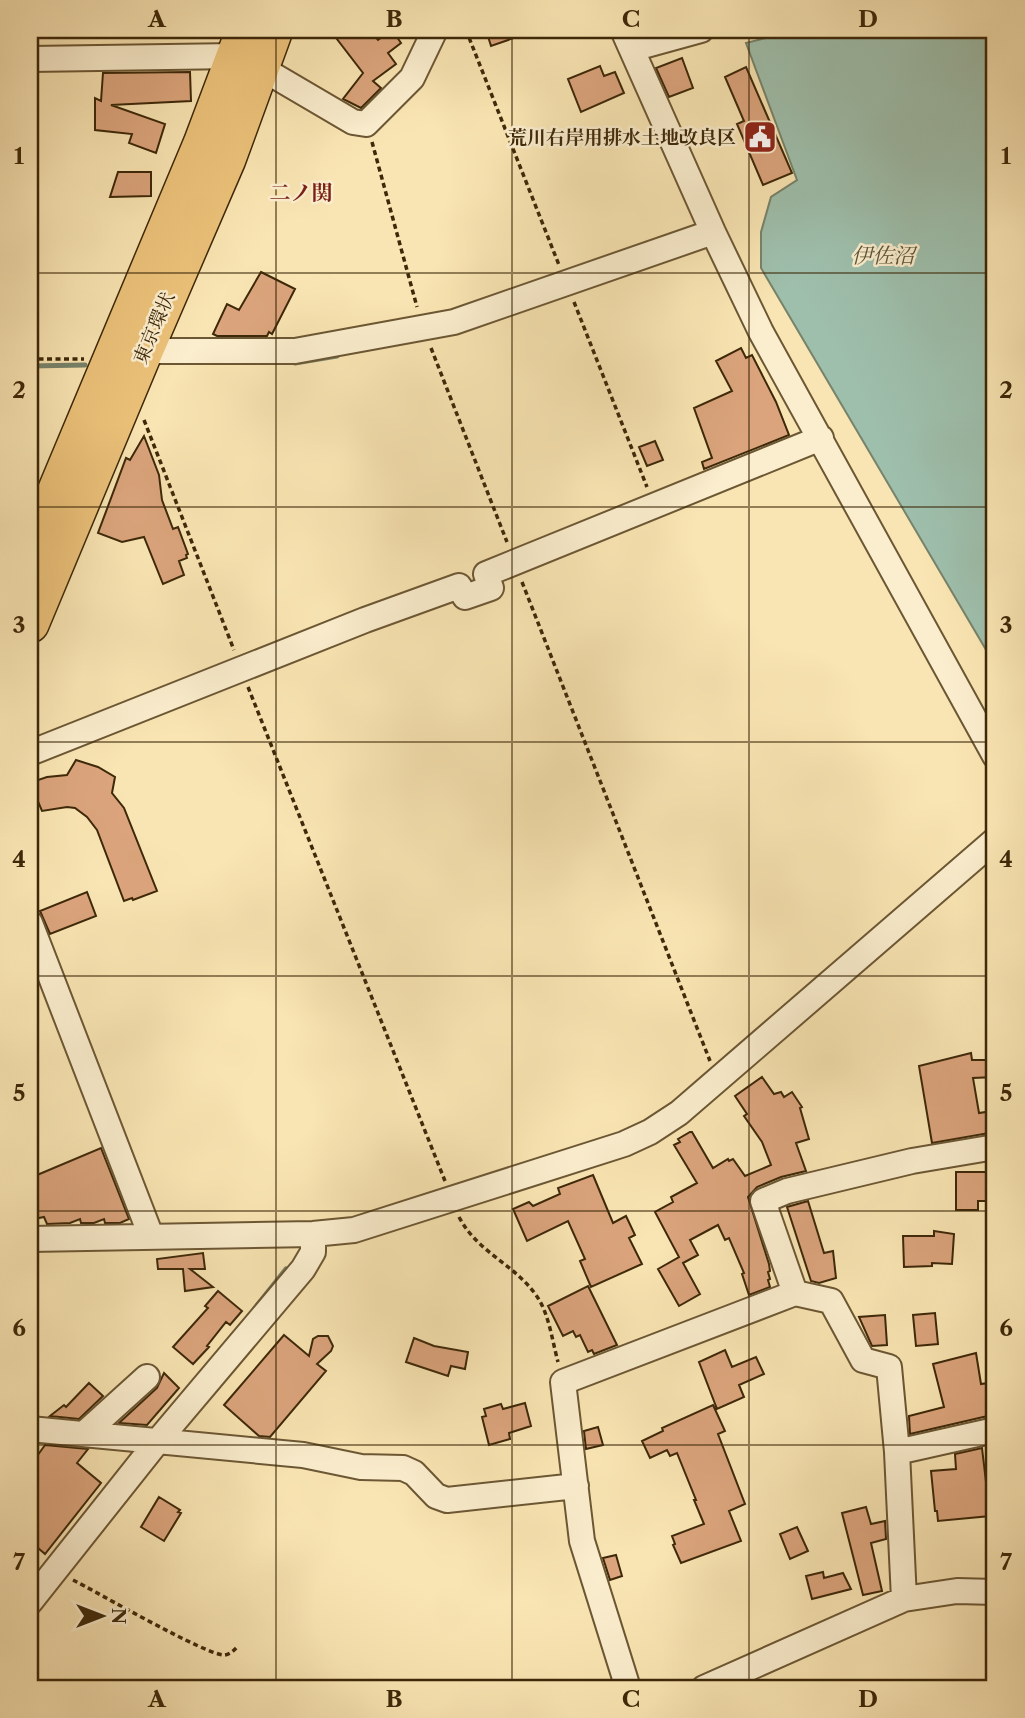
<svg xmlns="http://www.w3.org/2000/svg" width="1025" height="1718" font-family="'Libre Caslon Text','Noto Serif JP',serif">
  <rect width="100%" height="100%" fill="#f9e5b3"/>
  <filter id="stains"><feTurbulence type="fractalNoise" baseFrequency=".00286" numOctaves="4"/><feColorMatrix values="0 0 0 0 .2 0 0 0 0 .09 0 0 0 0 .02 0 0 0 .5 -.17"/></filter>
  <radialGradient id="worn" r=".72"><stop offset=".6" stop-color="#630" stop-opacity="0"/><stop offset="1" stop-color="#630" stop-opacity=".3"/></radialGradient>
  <path fill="#9ebfac" stroke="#77836b" stroke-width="2" d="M797,30h198v635l-234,-397v-36l10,-35 26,-17 -51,-137z"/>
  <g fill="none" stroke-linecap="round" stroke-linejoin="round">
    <path stroke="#77836b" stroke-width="5" d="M295,363l42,-7
      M30,366l55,-1
      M255,1308l31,-39"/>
  </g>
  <path fill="#dba47c" stroke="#3d2809" stroke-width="2" d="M330,30h40l8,10 14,-10 9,13 -13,10 8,11 -23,17 8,7 -20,20 -18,-9 20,-26z
    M486,30h44l1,2 -40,14z
    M682,58l11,30 -24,9 -13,-29z
    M600,66l4,10 11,-4 9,21 -43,19 -13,-33z
    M746,67l46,106 -29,12 -26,-61 7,-3 -19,-44z
    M190,72l1,29 -80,4 54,19 -9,29 -27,-10 3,-9 -37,-4v-32l6,3 2,-28z
    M118,172h33v24l-41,1z
    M261,272l34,17 -23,45 -3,-2 -2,4h-50l-4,-2 14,-30 12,6z
    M741,348l5,10 6,-3 24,47 13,33 -85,34 -2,-7 10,-4 -18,-50 38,-17 -16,-30z
    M144,436l15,39 3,25 11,29 5,-2 10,27 -2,1 1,3 -8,3 5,14 -21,9 -19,-47 -22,5 -24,-9 28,-75 4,2z
    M655,441l8,19 -16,6 -8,-19z
    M76,760l22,7 17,10 -3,16 12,15 33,83 -24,9 -1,-2 -8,3 -27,-71 -10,-13 -12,-9 -8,-1 -25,4 -11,-26 5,-2 -1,-2 12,-4 20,-2z
    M87,892l9,24 -46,18 -10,-23z
    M971,1053l1,7h23v17l-22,1 6,35 13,-2 3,21 -63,11 -13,-77z
    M762,1077l12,17 7,-2 3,5 8,-5 10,15 -2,1 9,31 -13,4 10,28 -25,6 -24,10 -9,10 21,67 1,7 -2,1 2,7 -2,1 2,7 -21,8 -7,-21 2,-1 -15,-35 -4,2 -7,-15 -28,15 8,15 -15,8 17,31 -21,12 -21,-37 21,-12 -24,-45 18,-10 -2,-5 26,-14 -23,-38 6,-3 -2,-3 12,-7h2l21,36 15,-9 1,2 4,-2 12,17 26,-11 -9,-23 -18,-26 3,-2 -12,-18z
    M101,1148l28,71 -9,4h-15l-1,-4 -10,4h-13l-1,-4 -10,4 -23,1 -3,-7 -10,2 -4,-10v-31z
    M956,1172h39v29h-17v9h-22z
    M593,1175l20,48 13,-7 9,19 -6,3 13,26 -51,23 -11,-26 5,-2 -17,-38 -41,20 -14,-32 16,-7 4,4 27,-12 -2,-6z
    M808,1201l16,52 9,-2 3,27 -17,5 -8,-2 -24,-74z
    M934,1231l20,3 -2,30 -20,-1v3l-28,1 -1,-31h31z
    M203,1253l2,16h-15l23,18 -28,4 -2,-22h-25l-1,-10z
    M588,1286l29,59 -23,9 -2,-4 -4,2 -8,-17 -4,2 -3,-6 -10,5 -15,-30z
    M218,1291l24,20 -12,14 -4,-3 -19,24 2,1 -16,17 -20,-17 35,-39 -3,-2z
    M935,1313l3,31 -22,2 -3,-31z
    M885,1315l2,30 -15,1 -13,-29z
    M284,1335l25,21 4,-17 5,-3h10l5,10 -2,5 -14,13 9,7 -56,66 -11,-1 -35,-31z
    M414,1338l20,8 34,6 -3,17 -14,-3 -3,10 -42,-14z
    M725,1350l7,17 24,-10 8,17 -25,11 5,12 -27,12 -18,-47z
    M976,1353l5,31 14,-2v29h-4l1,4 -82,19 -1,-18 35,-9 -11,-43z
    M164,1373l15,15 -32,37 -28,-2 38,-35z
    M89,1383l14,13 -24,23 -29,-3 14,-11 2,2z
    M525,1403l6,23 -22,7 1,6 -21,6 -7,-28 4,-1 -2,-7 17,-5 2,5z
    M713,1405l12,26 -7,3 27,70 -16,7 12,30 -60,22 -8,-18 2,-1 -3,-8 32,-12 -10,-24h2l-19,-47 -7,3 -3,-6 -17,8 -8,-17 21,-10 -1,-3z
    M598,1427l5,18 -17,4 -2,-18z
    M45,1445l43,4 -11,14 24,20 -56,71 -15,-13v-56l7,-9 -7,-5v-5z
    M982,1448l8,68 -52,5 -1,-10h-2l-4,-40 25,-2 -1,-15z
    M159,1497l21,13 -2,2 3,1 -17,28 -23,-14z
    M866,1507l5,17 14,-3 1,18 -15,4 11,48 -19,4 -21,-82z
    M797,1527l11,24 -18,8 -10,-25z
    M616,1555l6,21 -12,4 -7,-22z
    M823,1572l1,6 19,-5 8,16 -39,10 -6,-23z"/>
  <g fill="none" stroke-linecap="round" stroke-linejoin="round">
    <defs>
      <path id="minor" d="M623,30l90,202 48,100 234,424
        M632,49l69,-19
        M30,59l206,-3
        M261,68l92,54 13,2 46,-46 23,-48
        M144,351h151l159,-29 259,-90
        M30,753l335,-133 94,-34 6,11 26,-9 -5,-14 335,-136
        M30,923l121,313
        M30,1239l283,-5 41,-4 270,-86 26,-12 29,-19 316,-273
        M795,1293l-32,-92 24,-10 125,-30 83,-14
        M30,1429l273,26 58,12 42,1 11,5 22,23 11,4 129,-14
        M84,1434l63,-57
        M897,1452l98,-22
        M30,1602l127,-160 146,-173 10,-17v-18
        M628,1688l-46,-147 -19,-159 232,-89 36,8 32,59 26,7 8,85 7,147
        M704,1688l200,-89 53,-8 38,1"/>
      <path id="highway" d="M30,554l172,-410 43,-114
        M30,624l114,-273 83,-192 47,-129"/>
    </defs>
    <use href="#minor" stroke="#6c5734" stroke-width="28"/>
    <use href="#highway" stroke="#3d2809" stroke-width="40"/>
    <path stroke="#3d2809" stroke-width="3.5" stroke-dasharray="5 3.5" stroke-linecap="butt" d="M466,30l93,235
      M372,142l45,165
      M574,302l73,185
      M431,348l76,194
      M30,359h54
      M144,420l90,230
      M522,582l188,479
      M248,687l197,494
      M459,1217c19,36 54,46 77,78 13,18 16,45 22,67
      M73,1580c22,11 136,77 152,75 6,-1 9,-5 13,-9"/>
    <use href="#minor" stroke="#fbeece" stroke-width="24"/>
    <use href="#highway" stroke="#ecc27a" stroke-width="37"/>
  </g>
  <path fill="none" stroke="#3d2809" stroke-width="2" stroke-opacity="0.55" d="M276,30v1658M512,30v1658M749,30v1658M30,273h965M30,507h965M30,742h965M30,976h965M30,1211h965M30,1445h965"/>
  <defs>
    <symbol id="civic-square" viewBox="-11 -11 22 22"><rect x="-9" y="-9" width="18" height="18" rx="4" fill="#8f2418" stroke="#fbeece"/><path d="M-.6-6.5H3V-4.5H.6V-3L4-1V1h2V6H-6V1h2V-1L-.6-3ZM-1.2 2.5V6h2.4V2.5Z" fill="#fff"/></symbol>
  </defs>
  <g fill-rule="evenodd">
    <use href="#civic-square" x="741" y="118" width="38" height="38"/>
  </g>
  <g text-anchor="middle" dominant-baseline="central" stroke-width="5" stroke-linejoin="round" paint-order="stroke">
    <g font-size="19" font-weight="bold" fill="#3d2809" stroke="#fbeece" text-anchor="end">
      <text x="736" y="137">荒川右岸用排水土地改良区</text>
    </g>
    <g font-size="19" fill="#3d2809" stroke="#fbeece">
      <text transform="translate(154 328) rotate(-67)">東京環状</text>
    </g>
    <g font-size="21" font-weight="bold" fill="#7a1f14" stroke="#fbeece">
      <text x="301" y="192">二ノ関</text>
    </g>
    <g font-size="21" font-style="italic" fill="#5a553a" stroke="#fbeece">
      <text x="883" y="255">伊佐沼</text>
    </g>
  </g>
  <rect width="1025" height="1718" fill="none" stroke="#f9e5b3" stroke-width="77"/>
  <g transform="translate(102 1616) rotate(90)" stroke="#fbeece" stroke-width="5" paint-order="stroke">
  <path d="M0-5L12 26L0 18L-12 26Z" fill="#3d2809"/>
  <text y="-10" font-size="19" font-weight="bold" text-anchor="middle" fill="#3d2809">N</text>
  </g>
  <rect x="38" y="38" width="948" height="1642" fill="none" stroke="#3d2809" stroke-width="2.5"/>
  <g font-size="23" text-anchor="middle" font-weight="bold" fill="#3d2809">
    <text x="157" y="27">A</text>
    <text x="394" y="27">B</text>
    <text x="631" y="27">C</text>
    <text x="868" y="27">D</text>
    <text x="19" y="164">1</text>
    <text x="1006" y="164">1</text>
    <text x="19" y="398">2</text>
    <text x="1006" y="398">2</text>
    <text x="19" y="633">3</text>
    <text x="1006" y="633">3</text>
    <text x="19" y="867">4</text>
    <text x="1006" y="867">4</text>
    <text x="19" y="1101">5</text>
    <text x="1006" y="1101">5</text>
    <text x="19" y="1336">6</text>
    <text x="1006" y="1336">6</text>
    <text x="19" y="1570">7</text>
    <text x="1006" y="1570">7</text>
    <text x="157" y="1707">A</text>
    <text x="394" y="1707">B</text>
    <text x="631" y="1707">C</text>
    <text x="868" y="1707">D</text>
  </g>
  <rect width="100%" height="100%" filter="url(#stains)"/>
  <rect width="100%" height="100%" fill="url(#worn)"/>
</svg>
